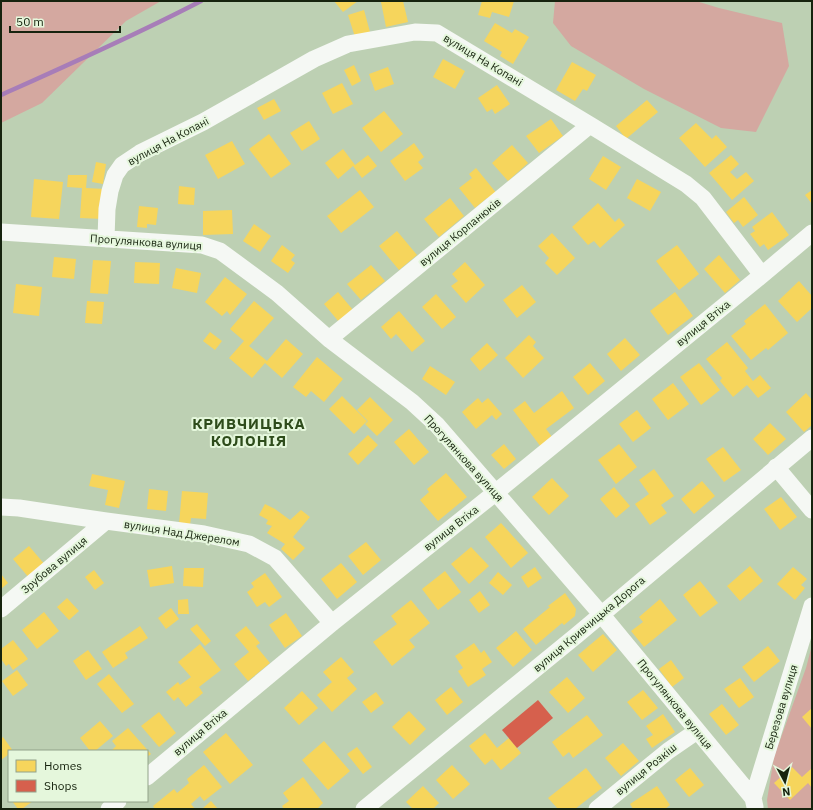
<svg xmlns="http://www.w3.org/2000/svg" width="813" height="810" font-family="'IBM Plex Sans',sans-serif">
  <rect width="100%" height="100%" fill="#bdd0b3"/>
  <path fill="#d4a8a0" d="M1,1h160l-35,20 -84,82 -41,20z
    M555,1h141l23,7 63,15 7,43 -33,66 -35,-4 -77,-39 -73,-43 -18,-23z
    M812,645v164h-44l-1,-9 7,-43 32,-89z"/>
  <path fill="#f6d55c" d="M334,1h24l-15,11z
    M385,1h18l5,21 -22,5 -5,-25z
    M482,1h32l-5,16 -17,-5 -2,6 -12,-3z
    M364,10l6,22 -15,5 -7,-22z
    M495,23l17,10 3,-4 14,8 -16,27 -13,-8 2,-4 -18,-11z
    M443,59l22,12 -10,18 -22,-12z
    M572,62l24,13 -9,16 -4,-2 -8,12 -19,-11z
    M354,65l7,16 -9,5 -8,-16z
    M388,67l6,17 -19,7 -6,-17z
    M342,83l11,21 -20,10 -11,-21z
    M497,85l13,19 -15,10 -3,-5 -5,3 -9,-14z
    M274,99l7,12 -17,9 -7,-12z
    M647,100l11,12 -32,27 -10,-13z
    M384,111l19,23 -22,18 -19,-24z
    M551,119l12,17 -24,17 -13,-17z
    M309,121l11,18 -18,12 -12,-18z
    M696,123l16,16 4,-4 11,12 -22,20 -26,-29z
    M269,134l22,30 -20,14 -22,-29z
    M232,141l13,23 -27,15 -13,-24z
    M414,143l10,14 -6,5 5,6 -18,13 -15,-20z
    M512,145l16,18 -20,18 -16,-18z
    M343,149l12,16 13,-10 9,11 -15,12 -9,-12 -15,13 -13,-16z
    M731,155l8,9 -9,8 7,7 9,-7 8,9 -22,19 -23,-27z
    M603,156l18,11 -15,23 -17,-11z
    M96,162l10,2 -3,20 -11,-2z
    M476,168l22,27 -8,7 -3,-4 -12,10 -16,-20 13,-10 -3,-4z
    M68,175h19l-1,13 19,1 -2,30 -23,-1 2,-30 -15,-1z
    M34,179l29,3 -4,37 -28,-2z
    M637,179l24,13 -11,19 -23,-13z
    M179,186l16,2 -1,17 -16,-1z
    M360,190l14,17 -33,26 -14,-17z
    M812,190v14l-7,-9z
    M744,197l14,18 -15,12 -5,-7 -4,3 -8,-11z
    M450,198l14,18 -25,21 -15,-18z
    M598,203l17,19 4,-4 6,7 -25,23 -6,-7 -6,4 -16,-18z
    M139,206l19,2 -2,17 -9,-1v4l-10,-1z
    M232,210l1,24 -30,1v-24z
    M772,212l17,23 -21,15 -4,-6 -4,3 -10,-13 5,-3 -3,-4z
    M254,224l17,12 -11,16 -17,-11z
    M397,231l20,24 -18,15 -20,-24z
    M552,233l23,25 -18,17 -12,-12 4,-5 -11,-12z
    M282,245l13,10 -4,5 4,3 -7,10 -17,-12z
    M677,245l22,29 -20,16 -23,-29z
    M719,255l21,25 -15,13 -21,-24z
    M54,257l22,2 -2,20 -22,-2z
    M93,260l18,1 -3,33 -18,-1z
    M135,262l25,1 -1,21 -25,-1z
    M465,262l20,23 -19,18 -15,-17 7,-5 -6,-7z
    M371,265l14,16 -24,19 -14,-16z
    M176,268l25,5 -4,20 -25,-5z
    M225,277l22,17 -17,21 -3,-4 -5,5 -17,-14z
    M799,281l13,15v12l-15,14 -19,-21z
    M16,284l26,3 -3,29 -26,-3z
    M522,285l14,17 -19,16 -14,-18z
    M338,292l15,18 -14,12 -15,-18z
    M675,292l18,24 -25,19 -18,-24z
    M436,294l20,23 -14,12 -20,-22z
    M87,301l17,1 -2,22 -17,-1z
    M254,301l20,17 -25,28 18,15 19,-22 17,15 -21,24 -17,-15 -13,15 -23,-20 15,-17 -14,-12z
    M765,304l23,29 -20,17 -2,-2 -15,12 -20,-24 15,-12 -2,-3z
    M399,311l26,30 -13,11 -16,-18 -5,5 -10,-12z
    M210,332l12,9 -7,9 -12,-9z
    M529,335l7,7 -3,4 11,12 -21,20 -18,-20z
    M625,338l15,17 -19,16 -14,-17z
    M727,342l21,26 -3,3 8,10 7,-6 11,13 -13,10 -11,-13 -14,12 -13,-16 2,-3 -16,-19z
    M487,343l11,12 -18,16 -10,-12z
    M317,357l26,22 -19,23 -13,-11 -5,6 -13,-10z
    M590,363l15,18 -17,14 -15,-18z
    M699,363l21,27 -19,15 -21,-28z
    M430,366l25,16 -9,13 -24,-16z
    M673,383l16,21 -21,16 -16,-21z
    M562,391l12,17 -28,21 7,9 -12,9 -28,-37 12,-9 9,12z
    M806,393l6,7v25l-8,7 -18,-20z
    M342,396l25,25 -13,13 -25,-25z
    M370,397l23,23 -16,16 -12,-12 3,-3 -11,-11z
    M478,398l4,5 6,-5 14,16 -6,6 -4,-5 -16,14 -14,-17z
    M637,410l14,18 -18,14 -14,-18z
    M770,423l16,16 -18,16 -15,-16z
    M409,429l20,23 -15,13 -20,-23z
    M368,435l10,10 -20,20 -10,-11z
    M504,444l12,15 -12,10 -13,-14z
    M619,444l18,23 -21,17 -18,-24z
    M723,447l18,23 -17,12 -18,-23z
    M654,469l20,27 -13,9 6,8 -17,12 -15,-21 14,-10 -10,-14z
    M446,473l21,24 -29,24 -18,-21 9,-8 -2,-3z
    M92,474l33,7 -6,27 -14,-3 3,-15 -19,-4z
    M552,478l17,18 -20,19 -17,-18z
    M702,481l13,15 -21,18 -13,-15z
    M614,487l16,19 -14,12 -16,-19z
    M149,489l19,2 -2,20 -19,-2z
    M182,491l26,2 -2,26 -15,-1 -1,7 -11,-1z
    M781,497l16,20 -17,13 -16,-21z
    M265,504l10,5 15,11 11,-10 9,7 -17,20 12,11 -12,12 -12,-11 4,-5 -18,-11 5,-7 -6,-2 2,-4 -9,-5z
    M501,523l27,30 -17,15 -26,-31z
    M366,542l15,18 -18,15 -15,-19z
    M29,546l17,20 -16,13 -17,-20z
    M471,547l18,19 -20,18 -18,-20z
    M341,563l16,19 -20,17 -16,-20z
    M172,566l2,17 -24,4 -3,-17z
    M750,566l13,15 -23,20 -13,-15z
    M535,567l7,11 -14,10 -7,-11z
    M793,567l14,12 -6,6 4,3 -10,12 -18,-16z
    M184,568h20l-1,19 -20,-1z
    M94,570l10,13 -9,7 -10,-13z
    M445,571l16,21 -23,18 -16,-21z
    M498,572l14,13 -9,10 -14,-12z
    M265,573l17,24 -13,10 -4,-5 -8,5 -10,-15 7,-5 -3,-4z
    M1,574l7,9 -7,6z
    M700,581l18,22 -18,14 -17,-22z
    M480,591l10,14 -11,8 -10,-13z
    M565,593l11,16 -1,7 -11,9 -2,-2 -26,22 -13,-16 27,-22 -2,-1z
    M67,598l12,13 -10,9 -12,-13z
    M188,599l1,15h-11v-14z
    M660,599l17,21 -33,27 -13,-16 12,-9 -4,-5z
    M411,600l19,23 -21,17 6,7 -23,19 -19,-24 24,-18 -6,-8z
    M171,608l8,11 -13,10 -8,-11z
    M44,612l15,19 -22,18 -15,-19z
    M286,613l16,23 -17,12 -16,-23z
    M197,624l14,17 -6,5 -15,-17z
    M140,626l8,12 -23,15 3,5 -15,10 -11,-16z
    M246,626l14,17 -4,3 14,17 -22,18 -14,-17 15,-12 -14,-17z
    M516,631l16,19 -19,17 -17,-19z
    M603,634l14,16 -24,22 -15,-17z
    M13,640l15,19 -15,11 -4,-6 -3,2 -5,-7v-10z
    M474,643l7,10 3,-3 8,12 -10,7 4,6 -18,12 -10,-16 5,-3 -8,-12z
    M200,644l21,26 -22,17 4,6 -17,14 -8,-10 -4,4 -8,-9 12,-10 2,3 11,-8 -13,-15z
    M768,646l12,15 -26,21 -12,-15z
    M88,650l14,19 -16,11 -13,-19z
    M341,657l13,15 -7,6 10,11 -25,23 -15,-17 15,-13 -9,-10z
    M671,660l13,18 -12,9 -13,-18z
    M17,670l11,15 -15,11 -11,-15z
    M109,674l25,30 -12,9 -25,-29z
    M567,677l18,21 -17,15 -19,-21z
    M740,678l14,19 -15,11 -15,-19z
    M451,687l12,15 -16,13 -12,-15z
    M643,690l15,18 -16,12 -15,-18z
    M302,691l16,17 -19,17 -15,-17z
    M376,692l8,11 -13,10 -9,-11z
    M722,704l17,21 -13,10 -17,-21z
    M812,708v21l-10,-12z
    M409,711l17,18 -16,16 -18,-18z
    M159,712l17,21 -17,14 -18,-21z
    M663,714l12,18 -23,16 -6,-9 7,-4 -7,-9z
    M587,715l16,20 -30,23 -4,-6 -6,5 -11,-15z
    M100,721l13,15 -18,15h-5l-10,-13z
    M128,728l23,26 -4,3v-6h-36l5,-5 -4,-5z
    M226,733l27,32 -23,19 -27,-32z
    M485,733l12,15 12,-10 12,15 -20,17 -9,-11 -7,6 -16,-19z
    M3,737l10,14h-4v3l-8,6v-21z
    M324,741l26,30 -22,19 -26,-30z
    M623,743l16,18 -18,15 -16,-18z
    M357,747l15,20 -9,7 -16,-20z
    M204,765l18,22 -18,14 -4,-5 -9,8 4,5h-40l-2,-3 21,-17 3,4 12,-10 -2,-4z
    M452,765l18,19 -17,15 -17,-19z
    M792,767l10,10 10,-9v20l-4,-5 -18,17 -16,-17z
    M586,768l16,20 -27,21h-17l-10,-11z
    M690,768l14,17 -15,12 -14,-17z
    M303,777l20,26 -6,6h-33l-2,-3 7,-5 -6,-8z
    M423,786l16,17 -5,5 1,1h-22l-7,-7z
    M657,786l13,19 -5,4h-32l-3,-5z
    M12,801h21l-11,8h-4z
    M211,801l7,8h-16z"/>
  <path fill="#d6604d" d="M538,700l15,18 -36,30 -15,-18z"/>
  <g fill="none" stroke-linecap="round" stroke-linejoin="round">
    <path stroke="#a77db8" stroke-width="4.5" d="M1,95c67,-30 135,-60 200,-94"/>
    <path stroke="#f5f8f4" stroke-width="17" d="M1,232l201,13 18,6 57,42 52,46 83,63 25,23 164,189 152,184
      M106,239l1,-30 3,-18 5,-16 7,-10 18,-12 63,-31 111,-63 34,-15 67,-12 22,1 153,92 96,59 17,14 59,77
      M329,339l261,-214
      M776,467l36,43
      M1,507l18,1 87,13 98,13 45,10 26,14 57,65
      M1,609l105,-88
      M147,777l185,-154 163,-130 267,-218 50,-42
      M755,807l-2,-9 59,-192
      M109,809l9,-8
      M364,809l213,-174 235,-197
      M597,809l71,-58 29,-20"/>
  </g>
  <g text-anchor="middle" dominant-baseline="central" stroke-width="4" stroke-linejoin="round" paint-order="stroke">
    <g font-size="11" fill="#16230e" stroke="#e5f7dc">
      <text transform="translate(483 60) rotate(31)">вулиця На Копані</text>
      <text transform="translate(168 141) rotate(-28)">вулиця На Копані</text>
      <text transform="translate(460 232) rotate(-39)">вулиця Корпанюків</text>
      <text transform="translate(146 242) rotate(4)">Прогулянкова вулиця</text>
      <text transform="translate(703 323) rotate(-39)">вулиця Втіха</text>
      <text transform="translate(464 458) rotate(48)">Прогулянкова вулиця</text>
      <text transform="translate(451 528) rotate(-38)">вулиця Втіха</text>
      <text transform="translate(182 533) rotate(9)">вулиця Над Джерелом</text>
      <text transform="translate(54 565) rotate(-40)">Зрубова вулиця</text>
      <text transform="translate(589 624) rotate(-40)">вулиця Кривчицька Дорога</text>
      <text transform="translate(675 704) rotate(51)">Прогулянкова вулиця</text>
      <text transform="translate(781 707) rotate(-73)">Березова вулиця</text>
      <text transform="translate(200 732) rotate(-40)">вулиця Втіха</text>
      <text transform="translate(646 769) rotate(-39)">вулиця Розкіш</text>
    </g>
    <g font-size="15" font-weight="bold" letter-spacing="1" fill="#2e4c1b" stroke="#e5f7dc">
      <text x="249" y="423">КРИВЧИЦЬКА<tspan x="249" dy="17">КОЛОНІЯ</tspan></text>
    </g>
  </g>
  <rect width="813" height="810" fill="none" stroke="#16230e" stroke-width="4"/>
  <rect x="8" y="750" width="140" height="52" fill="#e5f7dc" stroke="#92a28a"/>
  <rect x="16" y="760" width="20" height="12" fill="#f6d55c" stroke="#92a28a"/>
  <text x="44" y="770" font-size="12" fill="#16230e">Homes</text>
  <rect x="16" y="780" width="20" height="12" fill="#d6604d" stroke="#92a28a"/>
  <text x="44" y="790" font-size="12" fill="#16230e">Shops</text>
  <g transform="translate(785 782) rotate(173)" stroke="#e5f7dc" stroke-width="3" paint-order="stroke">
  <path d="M0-3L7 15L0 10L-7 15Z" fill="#16230e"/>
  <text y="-6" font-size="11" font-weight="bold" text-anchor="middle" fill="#16230e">N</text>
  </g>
  <path d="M10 26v6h110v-6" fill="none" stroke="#16230e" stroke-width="2"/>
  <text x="16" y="26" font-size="12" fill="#16230e" stroke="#e5f7dc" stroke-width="3" paint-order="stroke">50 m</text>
</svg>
